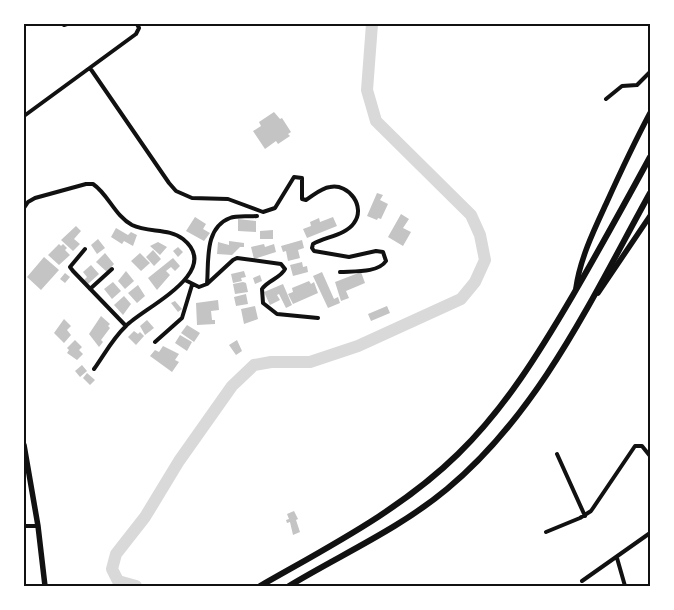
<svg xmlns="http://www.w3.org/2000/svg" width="674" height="610" font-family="'Fira Sans Condensed',sans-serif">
  <rect width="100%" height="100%" fill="#fff"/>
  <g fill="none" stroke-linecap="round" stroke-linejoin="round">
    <path stroke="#d9d9d9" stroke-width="12" d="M136,586l-18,-5 -6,-12 4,-15 29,-37 34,-56 53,-75 22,-21 17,-3h39l48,-16 103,-47 14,-17 10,-22 -5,-25 -9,-20 -95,-94 -9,-31 5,-66"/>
  </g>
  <path fill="#c4c4c4" d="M274,112l6,7 2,-1 9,14 -3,2 2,2 -12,8 -2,-3 -11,8 -12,-18 8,-5 -2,-4z
    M377,193l6,2 -3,5 8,4 -7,15 -3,-1 -1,2 -10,-4z
    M401,214l8,5 -6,9 8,4 -8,14 -15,-9z
    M195,217l11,7 -3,5 7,4 -6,8 -18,-10z
    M333,217l4,9 -30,12 -4,-9 8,-3 -1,-4 9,-4 1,4z
    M238,219l18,2v11l-18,-1z
    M76,226l5,5 -7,8 6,5 -7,7 -12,-11z
    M116,228l12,7 3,-3 6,3 -4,11 -9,-5 -2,3 -11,-7z
    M273,230v9h-13v-8z
    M98,239l7,9 -8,6 -6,-9z
    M302,240l2,8 -6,2 2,8 -12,3 -2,-10 -3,1 -2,-6z
    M229,241l15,2v4h-4l-8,8 -15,-1 1,-12 11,3z
    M158,242l9,5 -7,8 -10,-9z
    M59,244l2,2 2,-2 4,4 -2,2 5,5 -11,10 -11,-10z
    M264,244l1,3 9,-3 2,8 -22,7 -3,-12z
    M178,247l5,5 -5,5 -5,-6z
    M153,250l8,9 -7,7 -8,-9z
    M105,253l9,11 -7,8 -11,-10z
    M140,253l10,10 -9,8 -10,-10z
    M44,257l15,13 -18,20 -14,-13z
    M173,258l7,8 -5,5 -4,-4 -5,4 4,4 -13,15 -9,-12z
    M302,262l1,5 4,-1 1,6 -15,4 -3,-11z
    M91,265l8,9 -11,10 -4,-4 3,-3 -4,-5z
    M126,271l8,10 -9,8 -7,-8z
    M244,271l2,6 -5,1 1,3 -9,2 -2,-9z
    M322,272l12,27 4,-2 2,6 -12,5 -15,-32z
    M361,272l4,11 -19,8 3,7 -8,3 -6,-19z
    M65,273l5,4 -5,6 -5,-4z
    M260,275l2,6 -7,3 -2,-6z
    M309,281l2,3 3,-2 4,11 -25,11 -5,-10 5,-2 -1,-4z
    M113,282l8,9 -9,8 -8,-10z
    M243,282l3,1 2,9 -13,2 -2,-10z
    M283,284l9,21 -6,3 -7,-14 -2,1 3,5 -10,5 -6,-13z
    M138,285l7,11 -8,7 -9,-10z
    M246,294l2,10 -12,2 -2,-9z
    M124,296l7,8 -8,11 -9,-10z
    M218,300l1,10 -8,1 1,9h3v4l-18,1 -1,-22z
    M175,301l7,8 -4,3 -7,-9z
    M255,306l3,13 -14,5 -3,-15z
    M387,306l3,7 -19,8 -3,-7z
    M101,316l9,8 -2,2 2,2 -9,12 2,2 -4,5 -10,-13z
    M64,319l7,7 -4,4 4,5 -7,8 -10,-10z
    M147,320l7,8 -9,7 -5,-9z
    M187,325l13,8 -6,9 -13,-9z
    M134,331l4,3 2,-2 4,4 -8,9 -8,-8z
    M180,335l12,7 -5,9 -12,-8z
    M75,340l7,7 -3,3 4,4 -6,6 -10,-7 2,-3 -2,-2z
    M237,340l5,11 -6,4 -7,-10z
    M163,346l16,8 -4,6 4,2 -7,10 -22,-16 5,-6 4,2z
    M82,365l5,6 -7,6 -5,-6z
    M87,373l8,7 -5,5 -7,-7z
    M294,511l4,8 -2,1 4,12 -7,3 -3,-13 -3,1 -1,-3 3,-1 -2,-5z"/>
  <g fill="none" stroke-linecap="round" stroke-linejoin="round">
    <path stroke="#111" stroke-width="4" d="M64,25l3,-1
      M90,68l79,115 7,8 16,7 36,1 35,13 12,-4 19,-31 8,1v21l4,1c8,-5 15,-12 24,-13 19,-4 36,20 24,36 -8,12 -29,14 -41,21l-1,4 2,3 35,6 27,-6 7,1 3,9c-8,12 -32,10 -46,11
      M606,99l16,-13 15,-1 13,-13
      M24,116l112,-82 3,-6 -2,-4
      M24,208l4,-6 7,-4 51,-14h7c15,10 22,32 39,41 16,8 37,3 51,14 41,33 -40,69 -57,87 -13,12 -22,29 -32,43
      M85,249l-15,18 3,4 53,55
      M185,280l14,7 8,-3 26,-24 4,-2 44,6 4,5c-4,9 -17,11 -23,20l1,14 14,11 41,4
      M207,284c2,-23 -3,-56 23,-66 7,-3 19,-1 27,-2
      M90,289l22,-20
      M155,342l27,-24 10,-33
      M557,454l28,62
      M24,526h14
      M546,532l34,-14 11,-7 44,-65h7l8,10
      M617,558l8,28
      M582,581l68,-48"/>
    <path stroke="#111" stroke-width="5.5" d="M576,288c4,-29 18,-58 30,-84 14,-31 28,-61 44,-91
      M598,293l52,-77
      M24,445l14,81 7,60"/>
    <path stroke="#111" stroke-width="6" d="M260,586c68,-39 141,-76 198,-132 47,-46 81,-101 115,-159 26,-45 52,-92 77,-138
      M289,586c53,-32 110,-57 158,-97 93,-77 146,-193 203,-296"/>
  </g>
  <rect width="674" height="610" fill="none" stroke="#ffffff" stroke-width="50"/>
  <rect x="25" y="25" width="624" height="560" fill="none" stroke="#111" stroke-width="2"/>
</svg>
